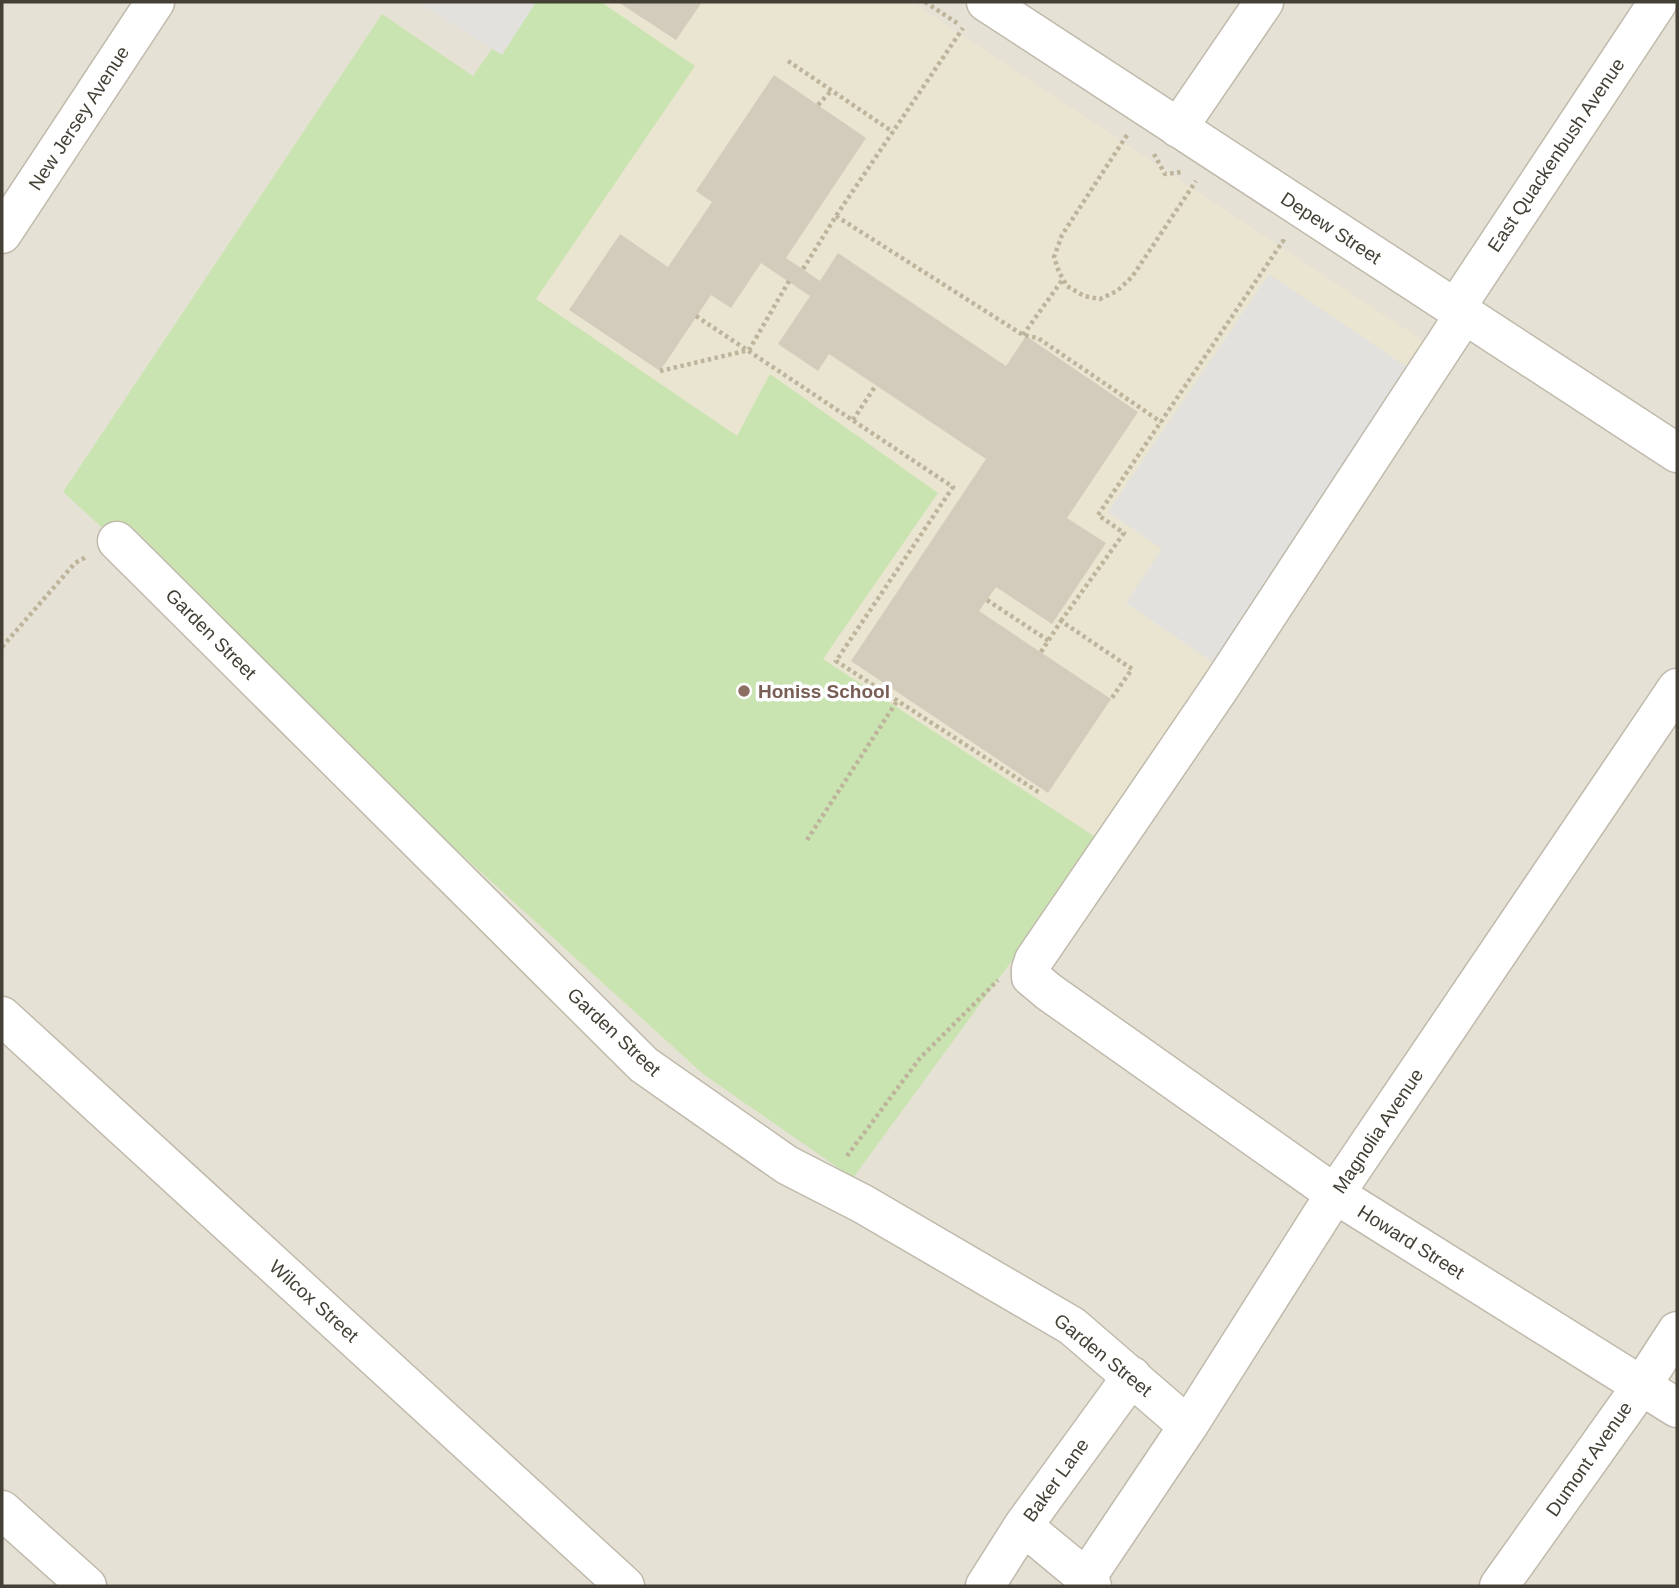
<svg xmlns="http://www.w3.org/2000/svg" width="1679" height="1588" font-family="Helvetica,sans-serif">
  <rect width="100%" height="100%" fill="#f2efe6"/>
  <path fill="#e6e1d5" d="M2,2h1675v1584h-1675z"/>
  <path fill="#eae5d1" d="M525,2h387l535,355 -347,483 -397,234 -640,-582 319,-478 91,62z"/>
  <path fill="#cae4b1" d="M525,2h76l94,64 -159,233 201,137 33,-62 168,119 -115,166 277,181 -247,338 -150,-104 -640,-582 319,-478 91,62z"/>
  <path fill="#e3e1de" d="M418,2h118l-34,53z
    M1269,274l144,97 -199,292 -88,-60 36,-54 -54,-37z"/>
  <path fill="#d3cbbc" d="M618,2h84l-26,38z
    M774,75l92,63 -80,120 34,23 18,-28 168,113 20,-30 112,76 -71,106 39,25 -54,81 -56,-37 -17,24 132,88 -63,94 -197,-132 135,-202 -157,-105 -11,17 -40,-27 32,-48 -49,-33 -30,45 -20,-13 -51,76 -91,-61 51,-76 48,33 44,-65 -16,-11z"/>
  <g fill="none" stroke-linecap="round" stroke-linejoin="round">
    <defs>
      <path id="minor" d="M986,2l691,451
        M1178,128l86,-126
        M2,234l153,-232
        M1455,309l203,-307
        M1464,315l-245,374 -185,271 -3,9v8l18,15 286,202 342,214
        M117,541l527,524 143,100 76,39 209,122 116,100
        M2,1016l623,570
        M2,1510l85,76
        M1023,1526l63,52 6,8
        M1086,1578l102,-152 147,-232 342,-506
        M985,1586l38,-60 109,-150
        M1499,1586l143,-201 35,-54"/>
    </defs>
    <use href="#minor" stroke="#c0baac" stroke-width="41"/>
    <path stroke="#beb49b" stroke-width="4.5" stroke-dasharray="3.5 3.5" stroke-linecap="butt" d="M925,2l32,21
      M788,61l105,71
      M818,105l14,-15
      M1127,135l-65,100 -8,22 5,15 8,14 17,10 16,3 17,-8 15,-14 64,-96
      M1154,154l11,20 17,-2
      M836,216l187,119 15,3 123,84
      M803,269l33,-53 127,-188
      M696,316l257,171 -117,174 204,132
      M1023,335l40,-56
      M660,371l89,-21 40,-69
      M853,420l23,-35
      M987,600l62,41
      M1061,621l63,-88 -26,-18 185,-274 4,3
      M2,647l73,-84 13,-7
      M1041,652l20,-31 71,48 -21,30
      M807,840l90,-139
      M847,1156l73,-98 78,-78"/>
    <use href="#minor" stroke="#fff" stroke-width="38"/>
  </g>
  <circle fill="#8d6e63" stroke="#fff" stroke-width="2.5" cx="744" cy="691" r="7"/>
  <g text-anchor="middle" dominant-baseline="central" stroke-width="7" stroke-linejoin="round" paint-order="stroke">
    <g font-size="19" fill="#444036" stroke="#fff">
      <text transform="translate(79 118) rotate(-57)">New Jersey Avenue</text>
      <text transform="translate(1556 155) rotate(-56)">East Quackenbush Avenue</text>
      <text transform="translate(1331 228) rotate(33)">Depew Street</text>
      <text transform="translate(211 634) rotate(45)">Garden Street</text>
      <text transform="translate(614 1032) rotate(43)">Garden Street</text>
      <text transform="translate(1378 1131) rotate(-56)">Magnolia Avenue</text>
      <text transform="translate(1411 1242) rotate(32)">Howard Street</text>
      <text transform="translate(314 1301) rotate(42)">Wilcox Street</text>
      <text transform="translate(1103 1355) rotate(39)">Garden Street</text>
      <text transform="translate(1589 1459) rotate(-55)">Dumont Avenue</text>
      <text transform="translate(1056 1480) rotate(-54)">Baker Lane</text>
    </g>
    <g font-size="19" font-weight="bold" fill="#785e54" stroke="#fff" text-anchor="start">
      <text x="758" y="691">Honiss School</text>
    </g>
  </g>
  <rect width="1679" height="1588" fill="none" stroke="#444036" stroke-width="7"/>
</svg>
